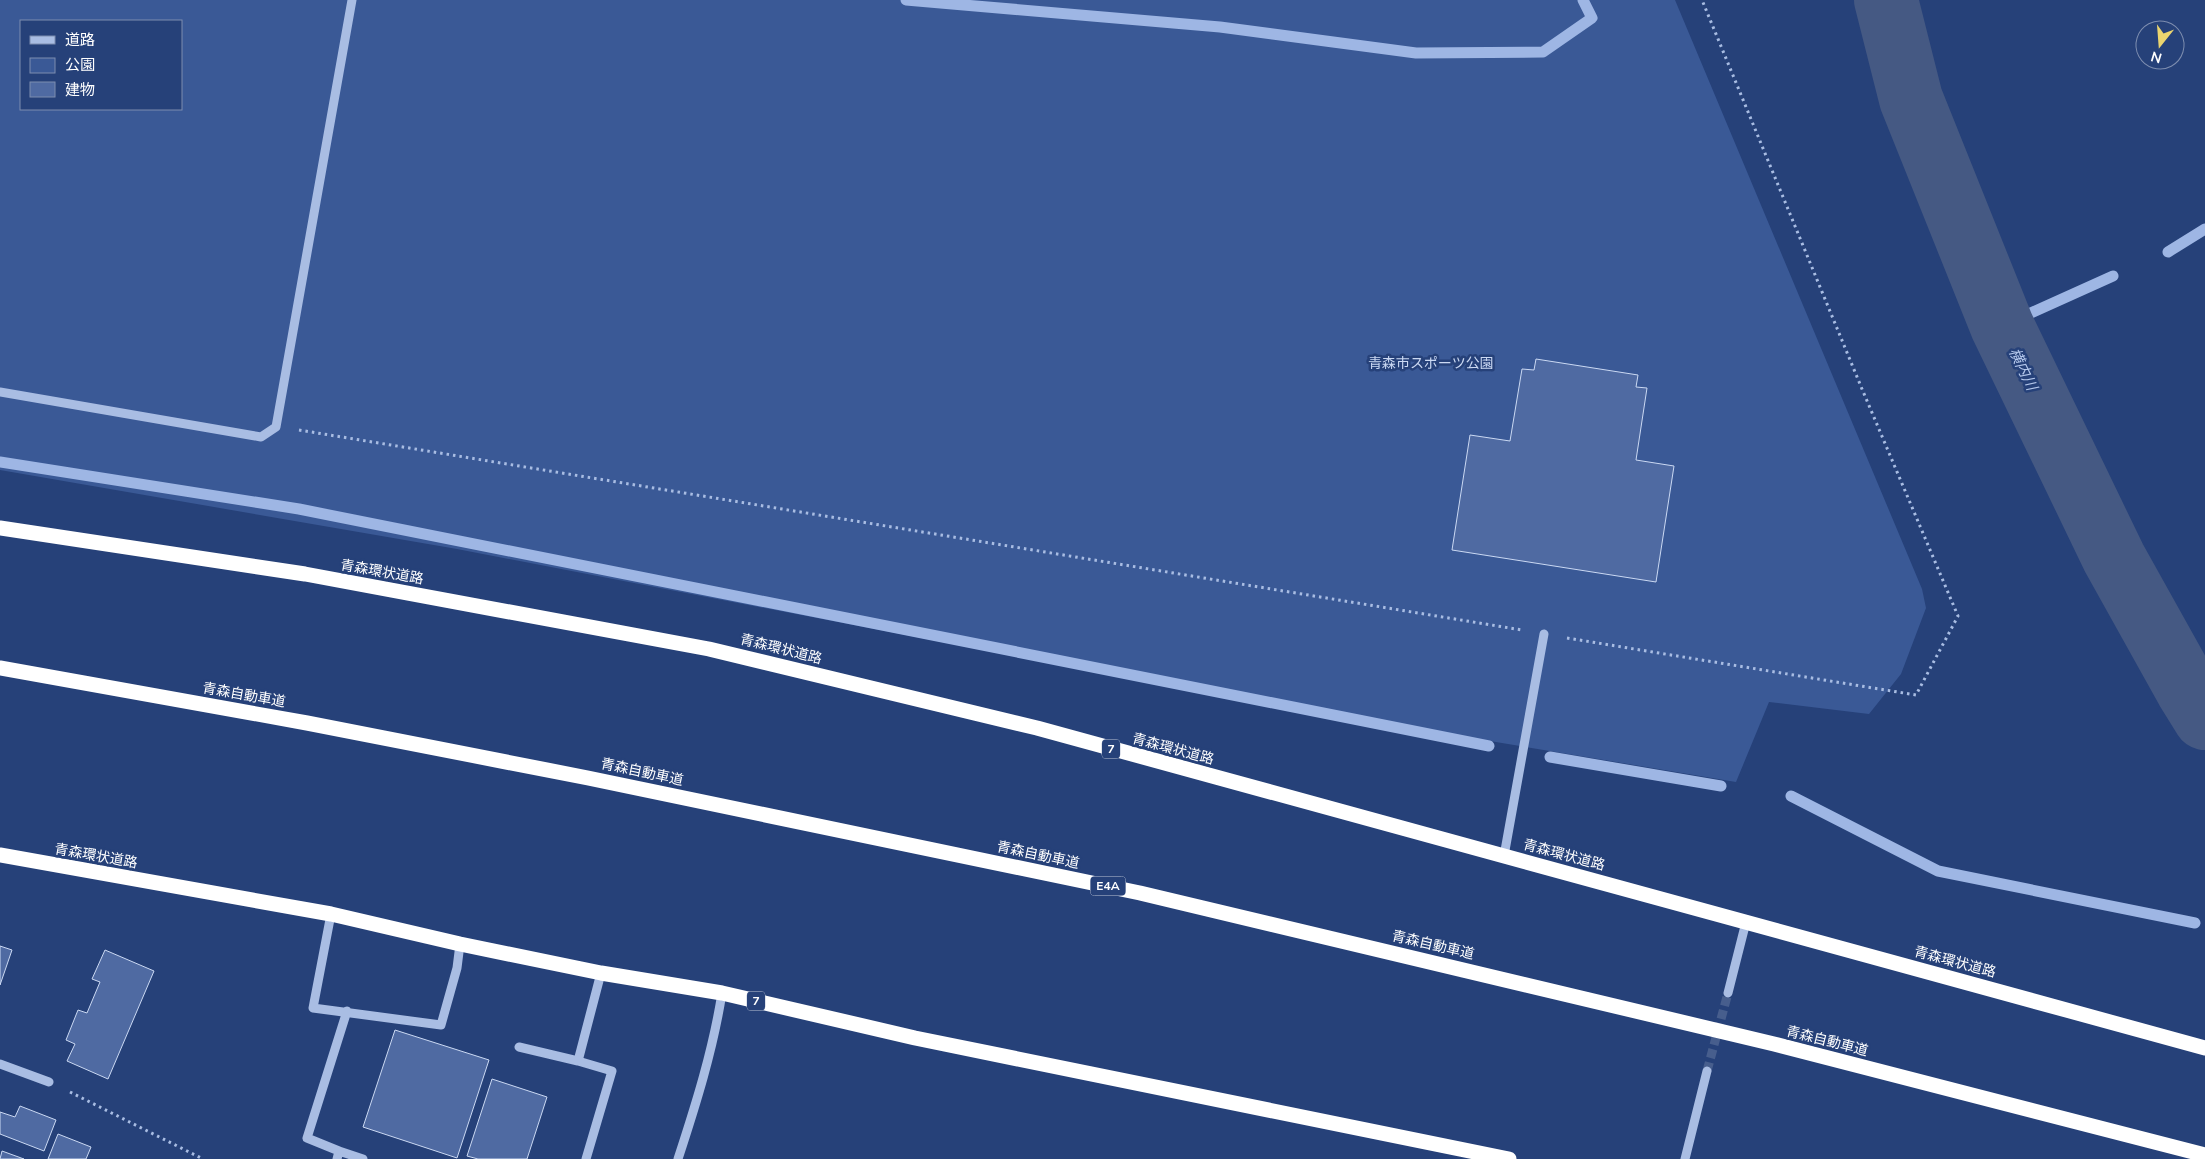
<svg xmlns="http://www.w3.org/2000/svg" width="2205" height="1159" font-family="'Nunito Sans','Noto Sans JP',sans-serif">
  <rect width="100%" height="100%" fill="#264179"/>
  <path fill="#3a5996" fill-rule="evenodd" d="M0,0h1675l247,589 4,19 -25,66 -32,40 -100,-12 -33,80 -288,-48 -428,-77 -563,-108 -457,-79zM21,21h160v88h-160z"/>
  <g fill="none" stroke-linecap="round" stroke-linejoin="round">
    <path stroke="#9eb6e4" stroke-width="11" d="M906,0l314,27 196,26 127,-1 49,-34 -9,-18
      M2168,252l37,-23
      M2002,326l111,-50
      M0,462l299,47 1190,237
      M1550,757l171,29
      M1791,796l147,75 257,52"/>
    <path stroke="#455983" stroke-width="64" d="M1886,0l25,99 91,227 112,232 73,131 18,29"/>
  </g>
  <path fill="#4f6aa2" stroke="#cbd9f3" d="M1536,359l102,16 -2,12 11,1 -11,72 38,6 -18,116 -204,-32 18,-115 40,6 12,-72 12,1z
    M0,946l12,4 -12,35z
    M105,950l49,21 -46,108 -41,-18 8,-17 -9,-4 12,-30 9,3 13,-31 -8,-3z
    M395,1030l94,30 -32,98 -94,-31z
    M492,1079l55,18 -20,62h-49l-11,-3z
    M20,1106l36,14 -12,31 -44,-17v-22l15,5z
    M58,1134l33,13 -5,12h-38z
    M2,1151l22,8h-24z"/>
  <g fill="none" stroke-linecap="round" stroke-linejoin="round">
    <path stroke="#475e8d" stroke-width="9" stroke-dasharray="9 4.5" stroke-linecap="butt" d="M1707,1071l21,-78"/>
    <path stroke="#a9bde3" stroke-width="3" stroke-dasharray="2.5 4" stroke-linecap="butt" d="M299,430l1223,200
      M1567,638l349,57 42,-79 -96,-227 -160,-389
      M70,1092l133,67"/>
    <path stroke="#a9bde3" stroke-width="9" d="M0,392l261,45 15,-10 76,-427
      M1504,856l40,-222
      M331,914l-18,94 128,17 16,-57 3,-24
      M1728,993l18,-71
      M519,1047l59,14
      M0,1064l49,18
      M339,1151l-32,-13 40,-127
      M337,1159l2,-8 24,8
      M586,1159l26,-88 -34,-10 23,-88
      M678,1159c18,-55 35,-109 44,-166
      M1685,1159l22,-88"/>
    <path stroke="#fff" stroke-width="15" d="M0,528l305,46 404,75 328,79 1168,320
      M0,668l307,55 281,55 552,115 634,151 431,111
      M0,855l331,59 129,30 141,29 121,20 193,45 594,121"/>
  </g>
  <g text-anchor="middle" dominant-baseline="central" stroke-width="5" stroke-linejoin="round" paint-order="stroke">
    <g fill="#264179" stroke="#bec6d7" stroke-width="1">
      <rect x="1102" y="739.5" width="18" height="19" rx="4"/>
      <rect x="1090.5" y="876.5" width="35" height="19" rx="4"/>
      <rect x="747" y="991.5" width="18" height="19" rx="4"/>
    </g>
    <g font-size="12" font-weight="bold" fill="#fff">
      <text x="1111" y="749">7</text>
      <text x="1108" y="886">E4A</text>
      <text x="756" y="1001">7</text>
    </g>
    <g font-size="14" fill="#cbd9f3" stroke="#264179">
      <text x="1431" y="363">青森市スポーツ公園</text>
    </g>
    <g font-size="14" fill="#fff" stroke="#264179">
      <text transform="translate(382 572) rotate(10)">青森環状道路</text>
      <text transform="translate(781 649) rotate(14)">青森環状道路</text>
      <text transform="translate(244 695) rotate(10)">青森自動車道</text>
      <text transform="translate(1173 749) rotate(15)">青森環状道路</text>
      <text transform="translate(642 772) rotate(12)">青森自動車道</text>
      <text transform="translate(1038 855) rotate(12)">青森自動車道</text>
      <text transform="translate(1564 855) rotate(15)">青森環状道路</text>
      <text transform="translate(96 856) rotate(10)">青森環状道路</text>
      <text transform="translate(1433 945) rotate(13)">青森自動車道</text>
      <text transform="translate(1955 962) rotate(15)">青森環状道路</text>
      <text transform="translate(1827 1041) rotate(14)">青森自動車道</text>
    </g>
    <g font-size="15" font-style="italic" fill="#b4c7eb" stroke="#264179">
      <text transform="translate(2023 369) rotate(64)">横内川</text>
    </g>
  </g>
  <rect x="20" y="20" width="162" height="90" fill="#264179" stroke="#7d8daf"/>
  <rect x="30" y="36" width="25" height="8" fill="#a9bde3" stroke="#7d8daf"/>
  <text x="65" y="45" font-size="15" fill="#ffffff">道路</text>
  <rect x="30" y="58" width="25" height="15" fill="#3a5996" stroke="#7d8daf"/>
  <text x="65" y="70" font-size="15" fill="#ffffff">公園</text>
  <rect x="30" y="82" width="25" height="15" fill="#4f6aa2" stroke="#7d8daf"/>
  <text x="65" y="95" font-size="15" fill="#ffffff">建物</text>
  <g transform="translate(2160 45) rotate(197)"><circle r="24" fill="#264179" stroke="#7d8daf"/>
  <path d="M0-4L9 19L0 12L-9 19Z" fill="#ebd56f"/>
  <text y="-8" font-size="14" font-weight="bold" text-anchor="middle" fill="#ffffff">N</text>
  </g>
</svg>
